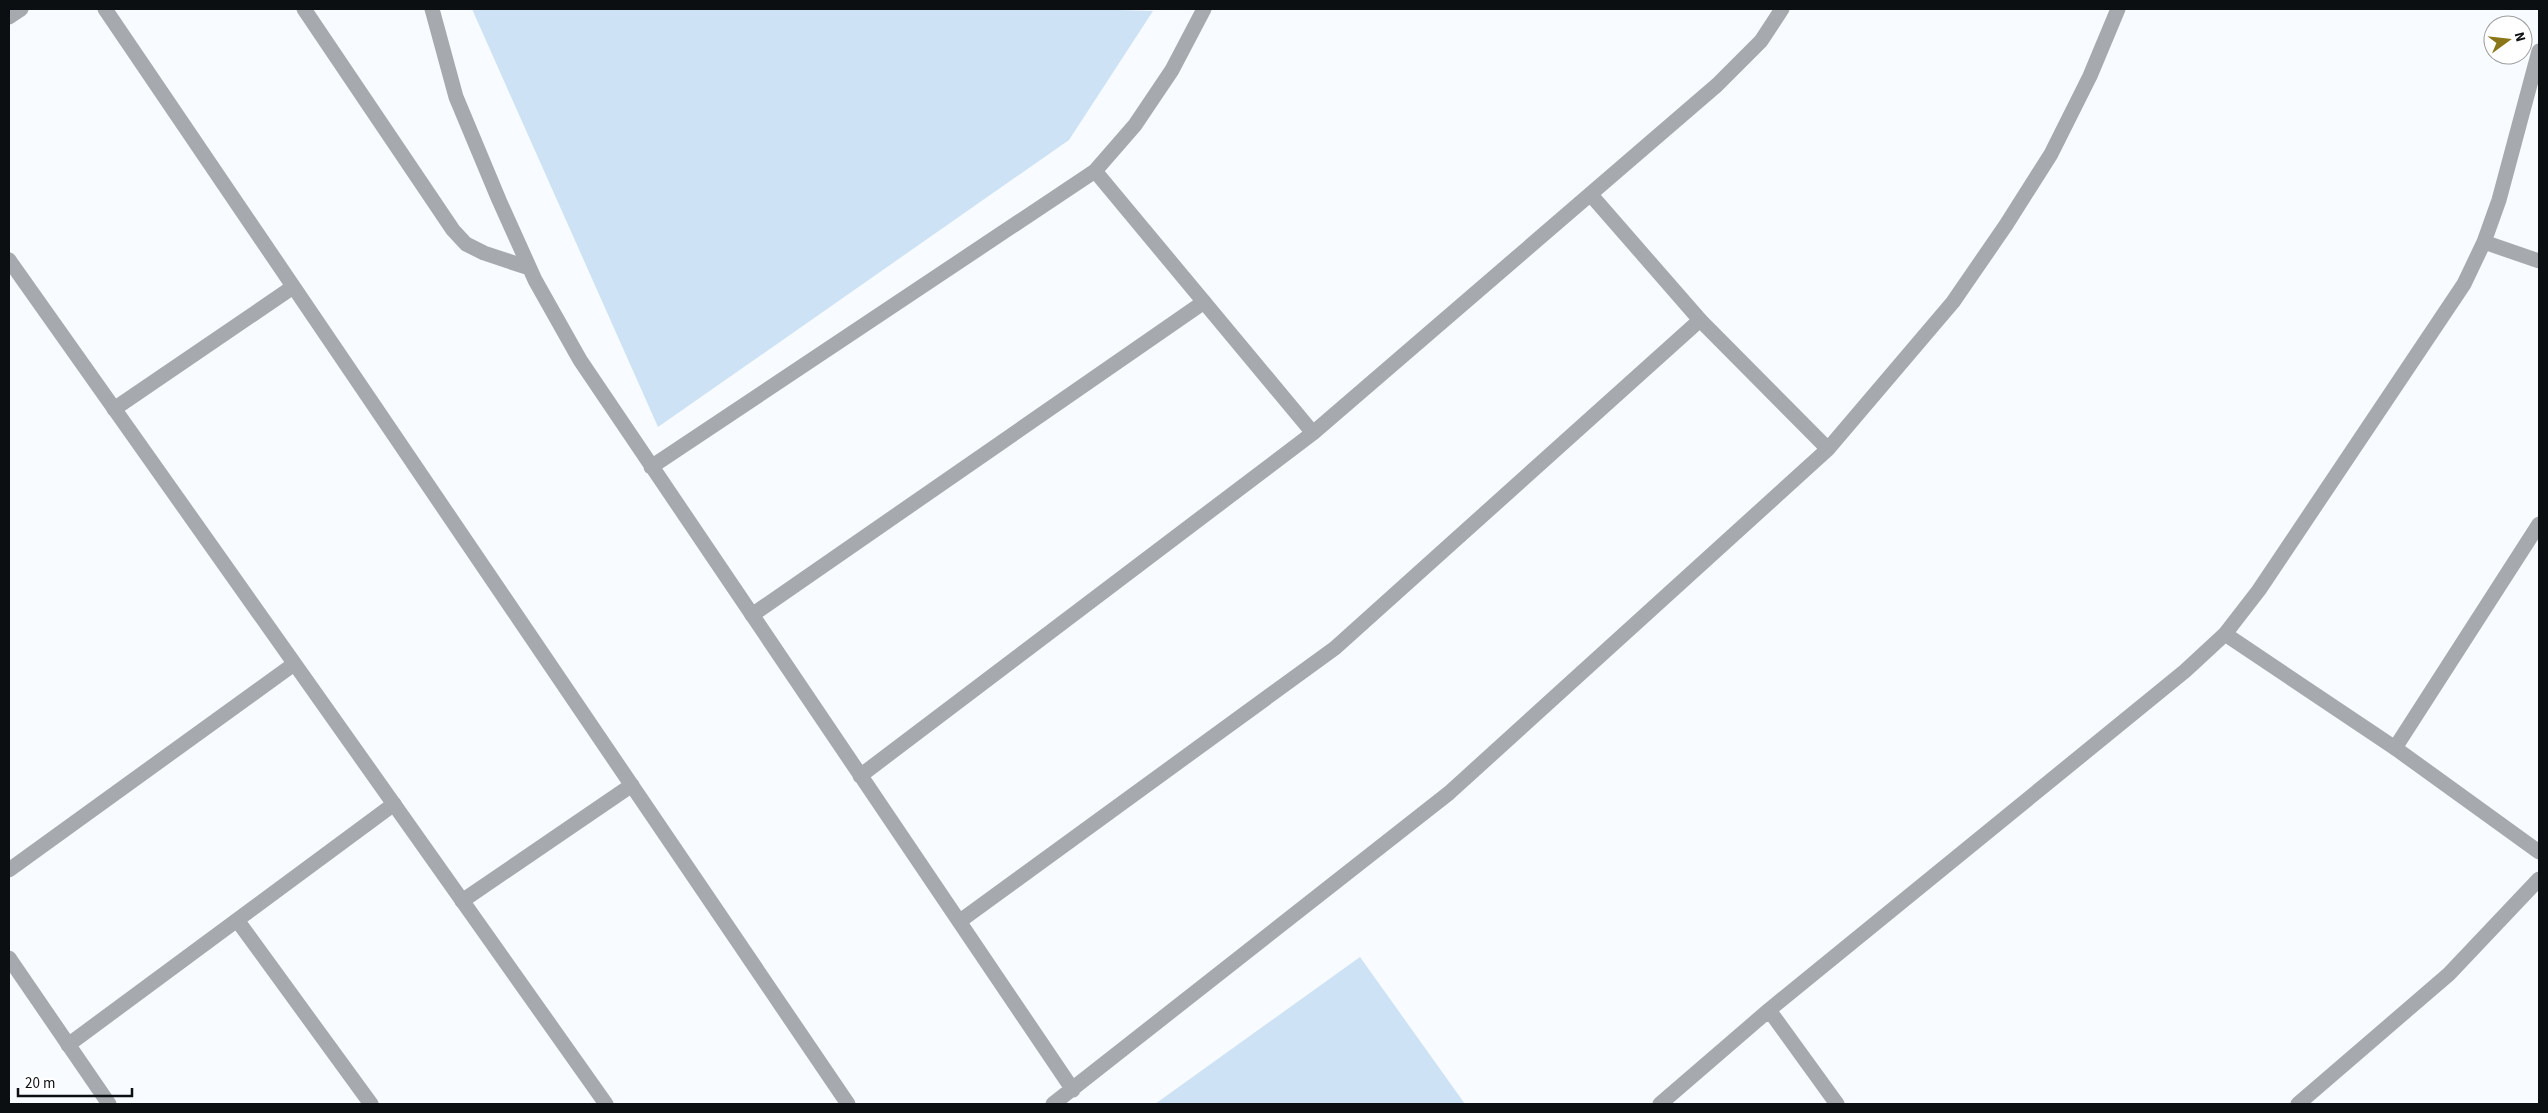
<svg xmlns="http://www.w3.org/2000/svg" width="2548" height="1113" font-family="'Source Sans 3',sans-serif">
  <rect width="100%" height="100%" fill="#f8fbff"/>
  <path fill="#cee2f5" d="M472,9h618l63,2 -84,129 -411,287z
    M1360,957l105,147h-310z"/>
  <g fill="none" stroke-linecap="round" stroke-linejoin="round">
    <path stroke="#a6a9ad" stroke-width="15" d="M105,9l743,1095
      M9,17l12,-8
      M114,409l179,-122
      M752,615l452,-313
      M2395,748l144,-224
      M462,901l170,-116
      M237,920l134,184
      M960,921l375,-273 365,-328
      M68,1045l326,-241"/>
    <path stroke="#a6a9ad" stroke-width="15" d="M304,9l149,221 13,14 18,9 45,15
      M432,9l24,88 43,103 36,80 45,80 493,730
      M1095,171l218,262
      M1591,195l109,125 128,129
      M2484,242l55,19
      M9,260l597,844
      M651,467l444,-296 40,-46 37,-55 32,-61
      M2225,634l170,114 144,104
      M860,776l453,-343 404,-348 44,-44 21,-32
      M9,870l285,-206
      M1769,1010l68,94
      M1053,1104l396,-311 379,-344 125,-147 53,-77 45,-71 39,-78 28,-67
      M1660,1104l109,-94 416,-339 40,-37 34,-44 205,-306 20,-42 15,-42 40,-149
      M2298,1104l151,-130 90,-95"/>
    <path stroke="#a6a9ad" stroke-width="15" d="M9,958l100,146"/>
  </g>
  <rect width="2548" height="1113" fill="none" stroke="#0c0f12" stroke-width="20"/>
  <g transform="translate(2508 40) rotate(75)"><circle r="24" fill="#ffffff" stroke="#9e9fa0"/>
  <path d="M0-4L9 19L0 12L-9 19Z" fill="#8a7619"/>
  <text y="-8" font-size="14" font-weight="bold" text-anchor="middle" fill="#0c0f12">N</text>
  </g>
  <path d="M18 1088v8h114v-8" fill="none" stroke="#0c0f12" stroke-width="2.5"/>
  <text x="25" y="1088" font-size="15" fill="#0c0f12" stroke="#ffffff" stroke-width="4" paint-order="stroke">20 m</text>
</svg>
